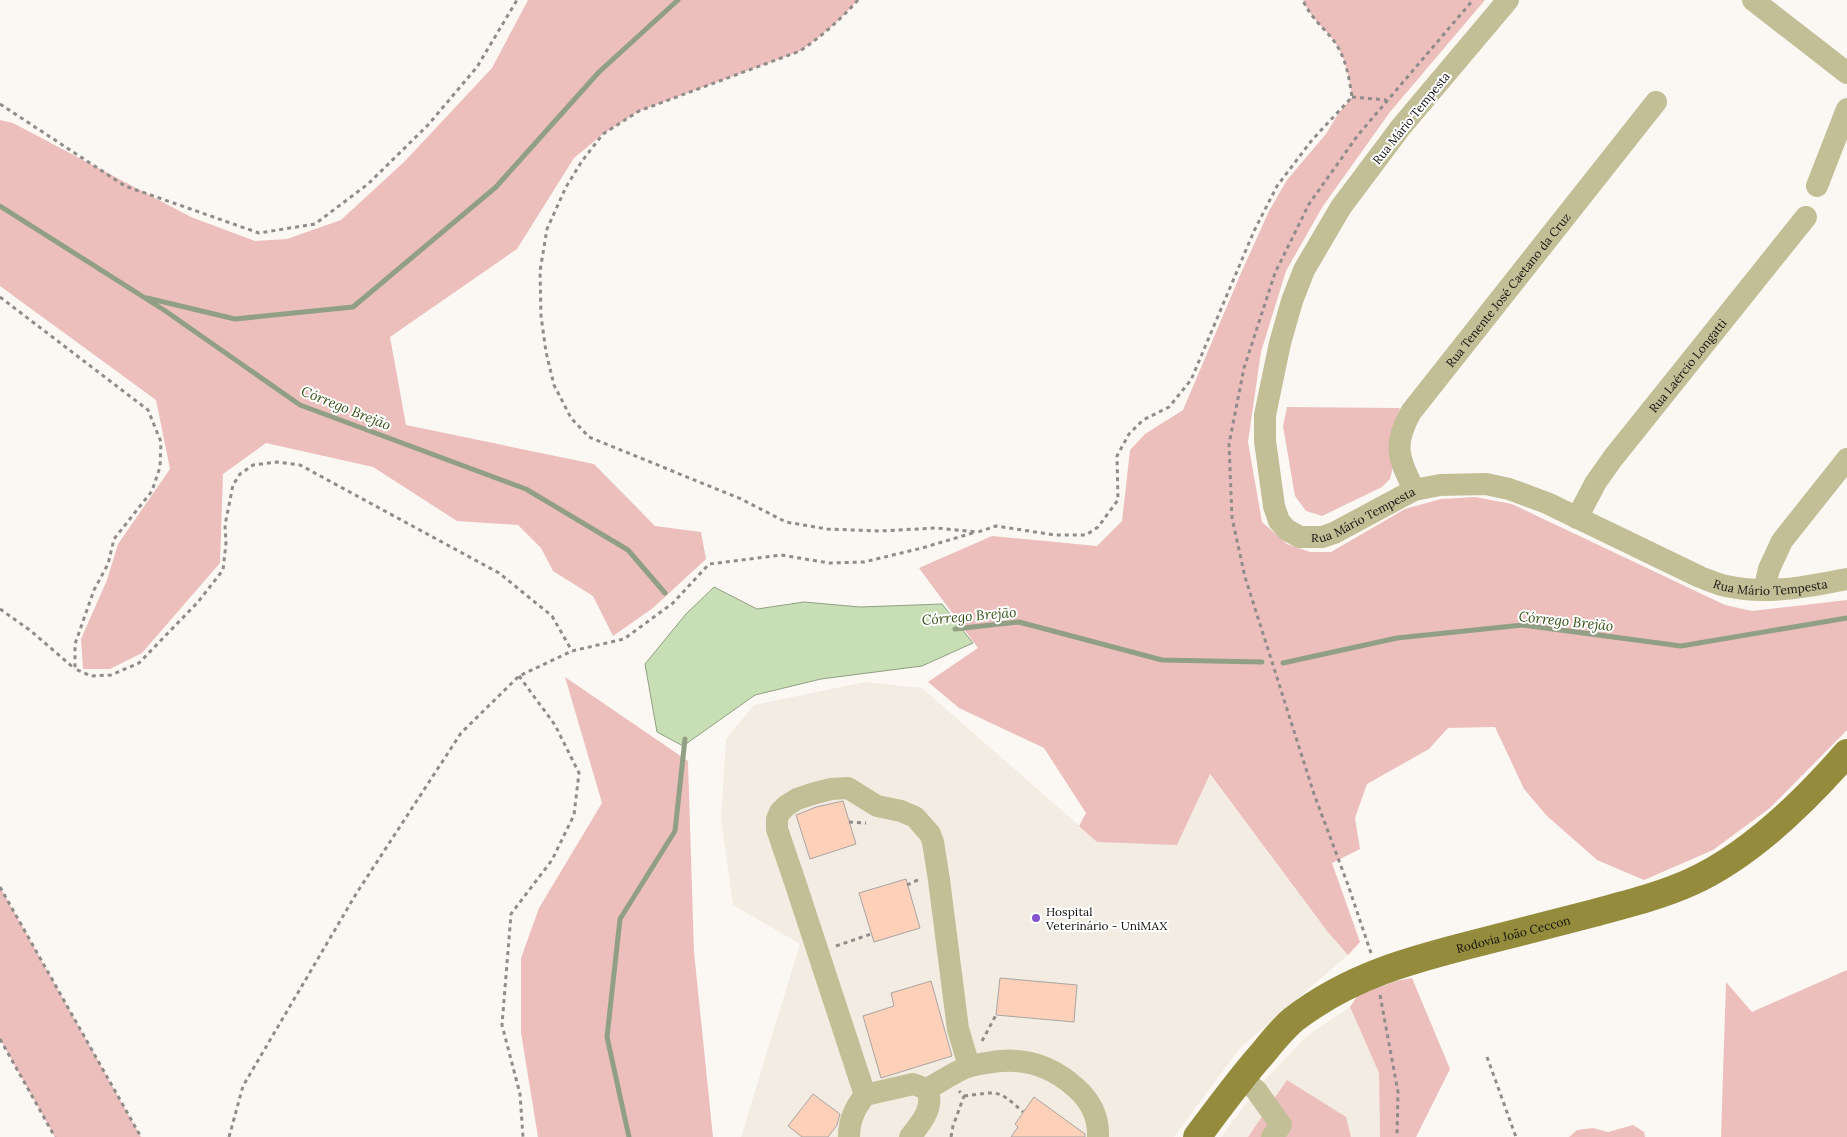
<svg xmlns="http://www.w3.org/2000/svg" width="1847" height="1137" font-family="Lora,serif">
  <rect width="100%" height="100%" fill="#fbf8f4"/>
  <path fill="#f3ece2" d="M865,682l57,6 176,154 111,-68 118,157 21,24 -108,93 -66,89h-433l59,-193 -67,-39 -12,-86 5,-80 28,-34z
    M1350,1007l29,66 1,64h-29l-6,-20 -92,13 -5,7h-27l37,-50 50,-52z"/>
  <path fill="#ecbfbd" d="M528,0h330c-18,20 -36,36 -58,51l-161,60 -36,23 -29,24 -57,91 -127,88 16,88 188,39 61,62 46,6 5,27 -53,49 -40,28 -20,-40 -40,-25 -12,-23 -23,-23 -61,-4 -84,-54 -107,-24 -43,31 -3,89 -78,90 -32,16h-27l-2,-30 26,-59 11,-36 52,-75 -14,-69 -156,-114v-166l13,3 178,94 64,24 32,-2 54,-19 64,-59 87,-93z
    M1303,0h182l-95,112 -67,94 -37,65 -25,81 -13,90 14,80 25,22 23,8h21l74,-43 36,-10 34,-2 37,7 213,101 27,6 95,-11v130l-77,78 -57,42 -69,30 -47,-20 -50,-44 -23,-27 -29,-62 -47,1 -19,21 -62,35 -12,34 5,31 -28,14 28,79 -12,13 -21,-24 -117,-157 -33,71 -80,-3 -18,-16 7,-13 -42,-65 -85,-40 -31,-26 50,-34 -59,-80 73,-32 105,10 25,-25 8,-71 15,-16 38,-24 58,-137 28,-62 18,-31 39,-46 12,-20 14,-17c-3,-20 -6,-39 -18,-56 -11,-14 -24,-24 -31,-41z
    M1287,407l113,1 -10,29 4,26 -4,16 -8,8 -60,29 -16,-5 -11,-15 -12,-70z
    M565,677l123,84 6,191 19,185h-175l-17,-104v-75l18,-50 63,-105z
    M0,887l141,250h-86l-55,-98z
    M1847,970v167h-126l5,-155 26,30z
    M1412,978l38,91 -34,68h-36l-1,-64 -29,-66 8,-12 38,-14z
    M1287,1080l59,37 5,20h-103z
    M1633,1125l11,7 1,5h-76l8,-7 16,-2 15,4z"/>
  <path fill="#c8deb5" stroke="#91a084" d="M714,587l43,22 47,-7 56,5 82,-3 31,39 -51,23 -101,13 -66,16 -72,51 -26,-14 -12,-68 41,-50z"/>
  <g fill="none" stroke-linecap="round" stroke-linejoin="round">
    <path stroke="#91a084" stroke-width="5" d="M0,206l164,104 136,95 226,84 102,61 37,43
      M147,298l88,21 118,-12 143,-120 103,-115 79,-72
      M955,629l64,-7 143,38 100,2
      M1283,663l114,-25 126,-13 158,21 166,-28
      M629,1137l-22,-100 13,-118 55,-88 10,-92"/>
  </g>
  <path fill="#fcd0b9" stroke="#a9a4a2" d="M843,801l13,43 -46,15 -14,-44 20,-8z
    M906,879l14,49 -46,14 -15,-49z
    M1000,978l77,7 -3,37 -78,-7z
    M931,981l21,75 -71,22 -18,-62 31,-10 -3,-13z
    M813,1094l27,20 -3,11 -9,12h-26l-14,-11z
    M1034,1097l51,37v3h-74l7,-10 -3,-3z"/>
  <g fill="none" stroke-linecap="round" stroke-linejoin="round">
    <path stroke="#8f8c8a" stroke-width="3" stroke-dasharray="4 4" stroke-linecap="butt" d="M858,0c-18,20 -36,36 -58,51l-161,60 -36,23 -21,27 -16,26 -19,42 -7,42 1,45 5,36 8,33 17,33 18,19 152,62 45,23 41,7 53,2 56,-3 42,4 18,-6 59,9h31l12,-8 20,-27 -1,-44 12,-22 14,-14 26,-13 22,-27 63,-149 23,-45 35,-46 40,-43c-3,-20 -6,-39 -18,-56 -11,-14 -24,-24 -31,-41
      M1352,97l34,3
      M0,104l125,82 134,47 56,-9 53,-40 60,-59 49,-58 40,-67
      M0,297l148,113 13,32 -1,25 -8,24 -38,48 -6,25 -14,26 -19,54v25l16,7 20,-1 28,-12 59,-61 25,-32 3,-27 -1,-18 8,-40 7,-11 13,-9 24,-3 23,3 199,108 53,43 20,35
      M0,609l31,22 44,38
      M519,676l36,49 24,48 -5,42 -22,45 -41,54 -9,111 18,69 3,43
      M849,822l17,1
      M907,885l13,-6
      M0,887l141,250
      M836,946l35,-12
      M1371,953l-23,-68 -34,-91 -69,-217 -13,-59 -3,-74 15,-76 31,-95 34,-69 49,-69 115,-135
      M1380,995l18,97 -1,45
      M0,1039l55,98
      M982,1041l14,-26
      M1487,1057l29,80
      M964,1096c34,-4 33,-8 59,16
      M229,1137l14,-51 113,-192 105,-161 58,-57 53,-25 52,-12 49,-36 36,-39 72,-9 48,8 35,-1 58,-14 54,-16
      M951,1137l2,-11 11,-30 -5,-5"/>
    <g stroke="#c2be96" stroke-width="22">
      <path id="s1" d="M1508,0l-107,127 -60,80 -37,63 -12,31 -12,42 -15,72v26l9,65 5,15 8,9 13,7h22l12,-4 80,-43 26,-5 46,-1 23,5 38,14 153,74c8,3 17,7 26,9 40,9 81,1 121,-7"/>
      <path d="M1753,0l94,73"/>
      <path d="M1817,186l30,-77"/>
      <path id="s2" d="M1414,490c-15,-32 -22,-44 -3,-78l245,-310"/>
      <path id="s3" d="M1577,518l19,-36 17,-24 193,-241"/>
      <path d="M1764,590l5,-21 13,-28 65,-82"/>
      <path d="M1241,1078l15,12 25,35 -9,12"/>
      <path d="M927,1089c13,-7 26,-16 40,-22 6,-2 13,-3 19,-4 34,-7 63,1 89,24 15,13 24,29 23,50"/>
      <path d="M865,1095l-69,-210 -19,-56v-10l3,-7 6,-6 11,-7 15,-5 19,-5 17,-1 29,18 24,5 14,6 15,17 3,8 6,38 19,149 11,37"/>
      <path d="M849,1137c0,-17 6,-29 16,-42l48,-11 14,5c8,18 -6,34 -17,48"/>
    </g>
    <path stroke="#948b3c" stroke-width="28" id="s4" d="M1197,1137c21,-28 42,-57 65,-83 10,-12 20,-25 32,-35 56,-43 116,-59 183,-76 39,-10 78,-20 117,-30 33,-9 66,-17 97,-31 58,-26 115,-82 156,-129"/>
  </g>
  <circle fill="#8354cd" stroke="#fff" stroke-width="2" cx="1036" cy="918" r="5"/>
  <g text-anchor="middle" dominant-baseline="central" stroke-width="4" stroke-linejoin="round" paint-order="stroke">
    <g font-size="12" fill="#121110" stroke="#fff">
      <text transform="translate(1411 118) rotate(-51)">Rua Mário Tempesta</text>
      <text stroke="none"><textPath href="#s2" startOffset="239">Rua Tenente José Caetano da Cruz</textPath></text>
      <text stroke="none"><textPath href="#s3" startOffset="189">Rua Laércio Longatti</textPath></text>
      <text stroke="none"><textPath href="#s1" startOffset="692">Rua Mário Tempesta</textPath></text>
      <text stroke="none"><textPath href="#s1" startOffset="1128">Rua Mário Tempesta</textPath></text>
      <text stroke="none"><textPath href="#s4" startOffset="390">Rodovia João Ceccon</textPath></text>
    </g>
    <g font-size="12" fill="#121110" stroke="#fff" text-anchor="start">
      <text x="1046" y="911">Hospital<tspan x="1046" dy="14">Veterinário - UniMAX</tspan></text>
    </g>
    <g font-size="14" font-style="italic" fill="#375017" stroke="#fff">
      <text transform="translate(346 408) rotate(22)">Córrego Brejão</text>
      <text transform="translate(969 616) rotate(-5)">Córrego Brejão</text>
      <text transform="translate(1566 621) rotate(6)">Córrego Brejão</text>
    </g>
  </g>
</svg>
